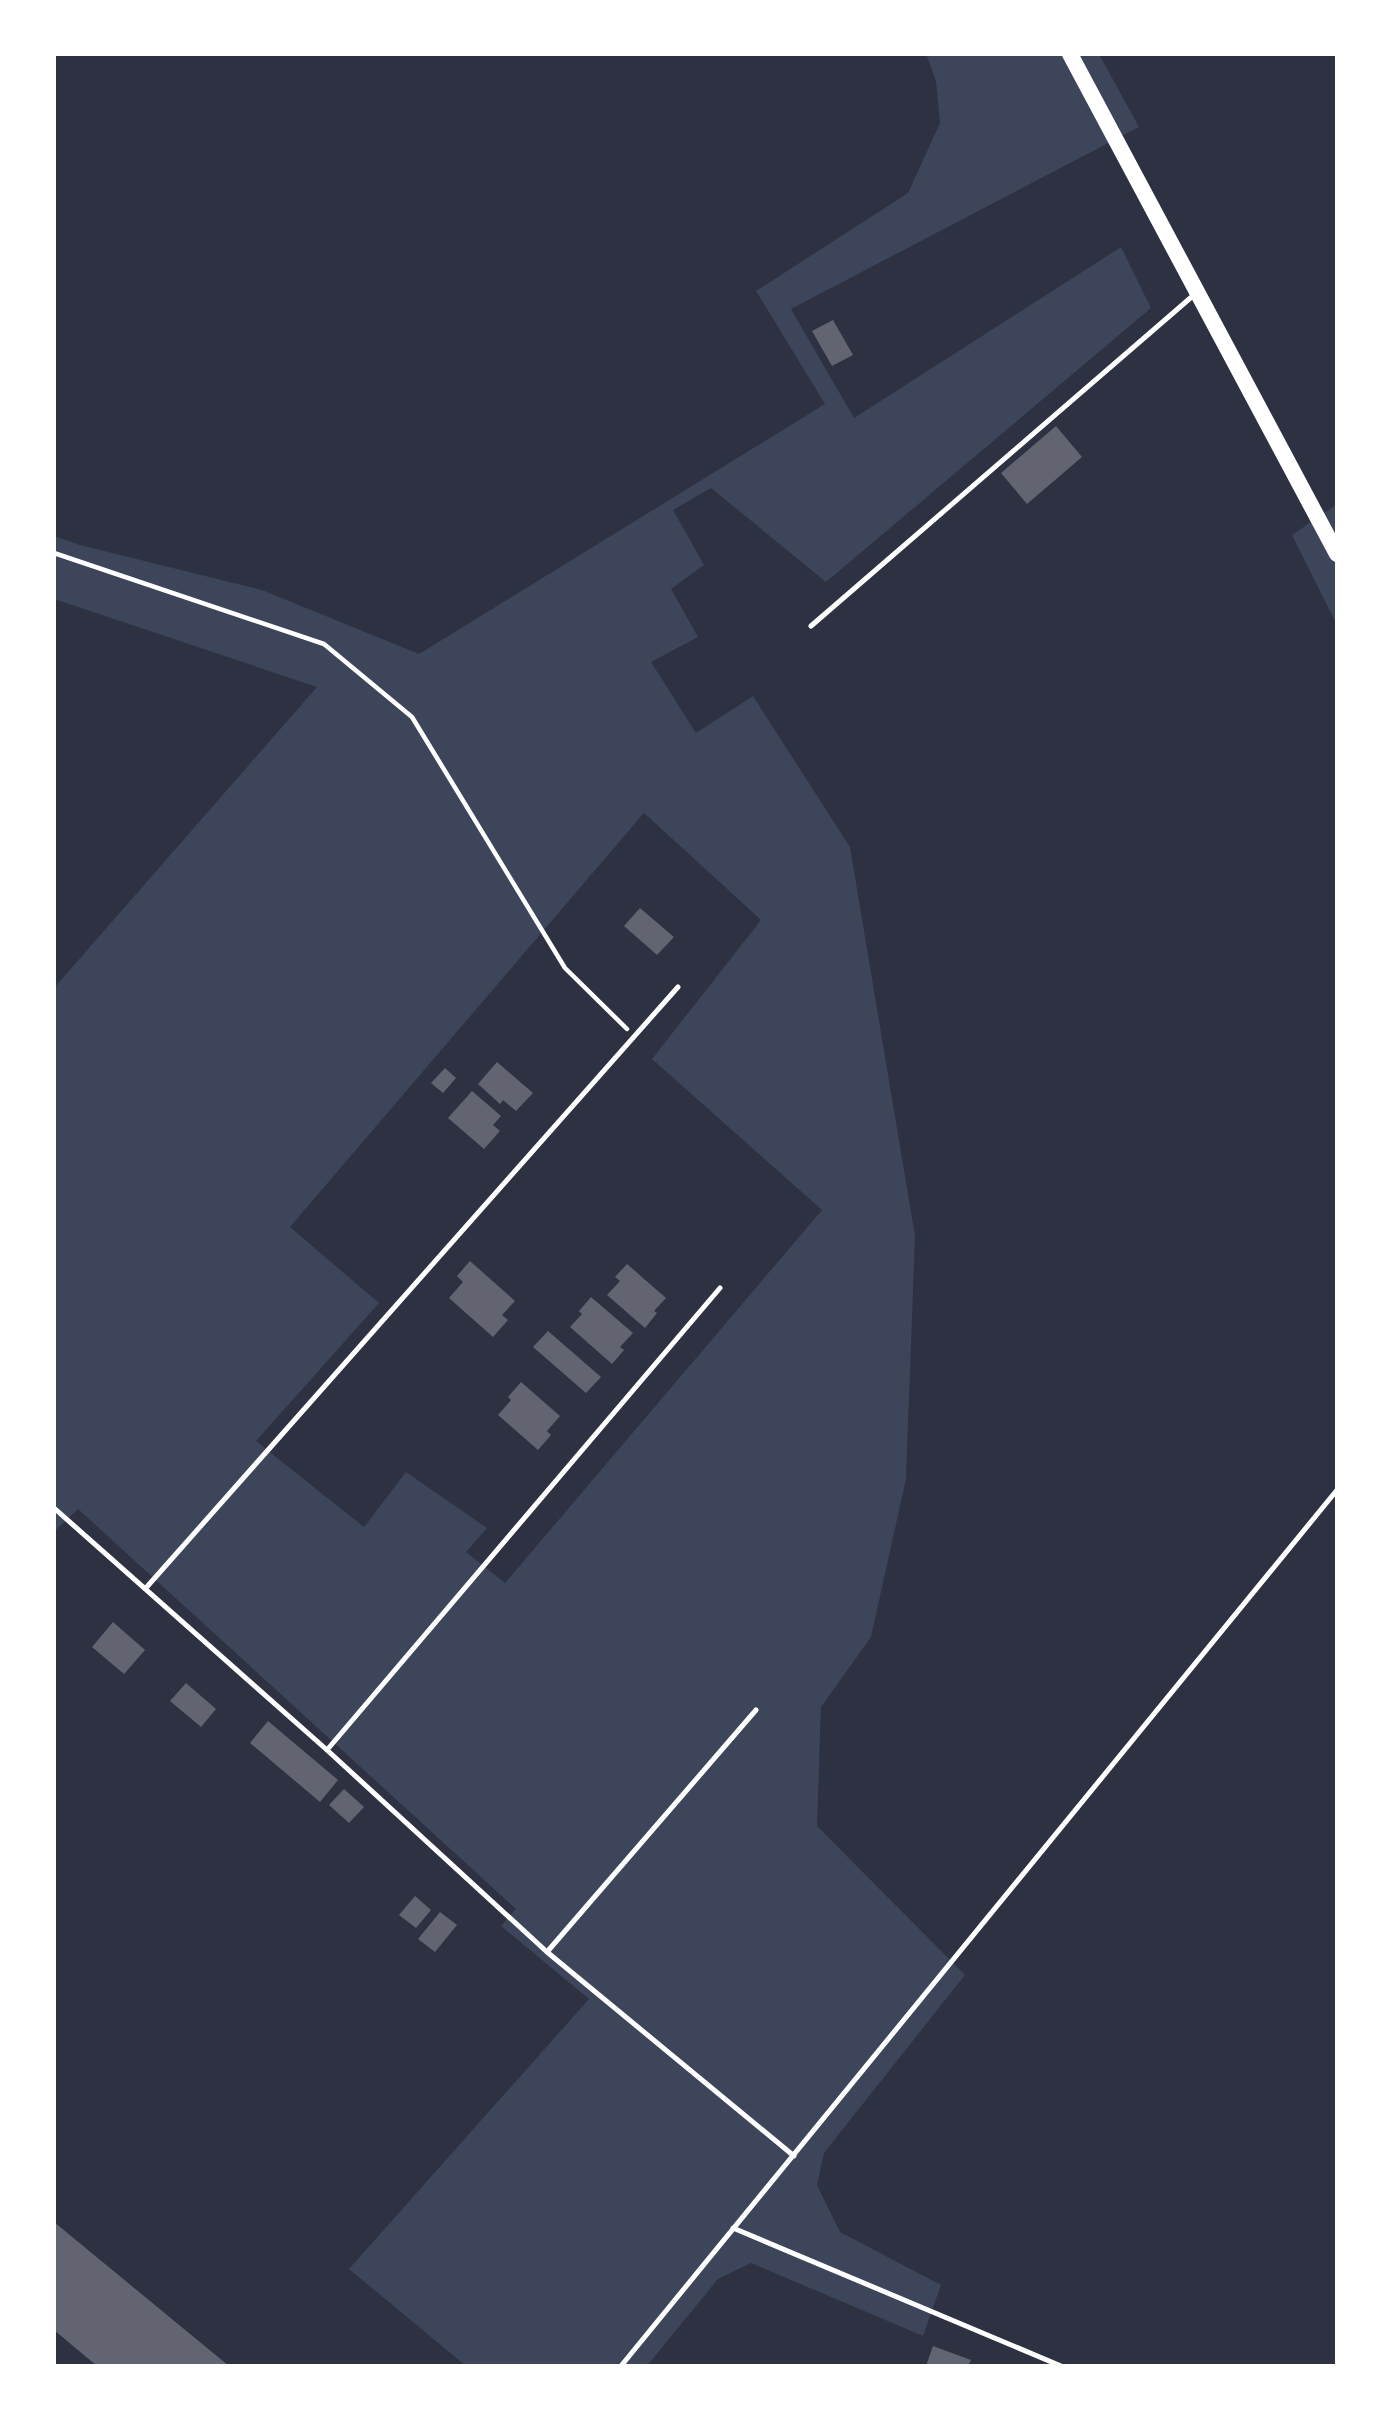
<svg xmlns="http://www.w3.org/2000/svg" width="1391" height="2420" font-family="'Noto Serif',serif">
  <rect width="100%" height="100%" fill="#2d3142"/>
  <path fill="#3c4559" fill-rule="evenodd" d="M926,54h173l40,73 -348,182 63,109 267,-171 30,61 -325,274 -115,-94 -38,22 31,55 -33,24 27,48 -47,25 45,71 57,-37 97,151 65,389 -9,243 -35,158 -50,70 -4,119 148,149 -141,178 -7,32 23,47 101,53 -18,51 -172,-73 -33,16 -71,87h-181l-117,-97 240,-270 -88,-73 15,-17 -438,-400 -24,23v-544l263,-301 -263,-88v-63l26,9 182,45 157,64 406,-250 -69,-113 152,-98 32,-70 -4,-42zM644,813l117,107 -109,139 170,151 -317,373 -39,-31 21,-24 -81,-56 -42,55 -108,-86 123,-138 -89,-76z
    M1337,504v121l-45,-90z"/>
  <path fill="#626471" d="M833,320l20,35 -21,11 -20,-35z
    M1056,426l26,31 -55,47 -26,-31z
    M640,908l34,29 -17,18 -33,-29z
    M497,1062l36,31 -17,18 -13,-11 -3,4 -22,-20z
    M445,1068l11,10 -13,15 -12,-10z
    M472,1091l29,25 -8,9 7,6 -16,18 -36,-31z
    M470,1261l45,40 -13,14 6,5 -15,17 -44,-39 14,-16 -6,-6z
    M627,1264l39,34 -12,13 3,2 -12,15 -38,-33 13,-14 -5,-4z
    M591,1297l42,36 -13,14 4,3 -12,14 -42,-37 12,-13 -3,-3z
    M548,1331l53,46 -15,16 -53,-46z
    M521,1382l39,34 -13,15 4,4 -13,15 -40,-35 13,-15 -3,-3z
    M113,1622l32,28 -21,24 -32,-27z
    M186,1683l30,26 -15,18 -31,-26z
    M268,1721l70,59 -18,22 -70,-59z
    M344,1789l20,18 -15,16 -20,-18z
    M415,1896l16,14 -15,18 -17,-13z
    M440,1912l17,13 -22,27 -17,-13z
    M54,2222l175,144h-132l-43,-36z
    M933,2346l38,14 -3,6h-42z"/>
  <g fill="none" stroke-linecap="round" stroke-linejoin="round">
    <path stroke="#fff" stroke-width="4.5" d="M54,553l270,91 88,73 153,251 62,61"/>
    <path stroke="#fff" stroke-width="5" d="M811,626l384,-332
      M54,1508l273,242 220,202 247,204
      M145,1589l533,-602
      M327,1750l393,-462
      M547,1952l209,-242
      M733,2228l328,138
      M621,2366l716,-876"/>
    <path stroke="#fff" stroke-width="16" d="M1070,54l267,500"/>
  </g>
  <rect width="1391" height="2420" fill="none" stroke="#ffffff" stroke-width="112"/>
</svg>
